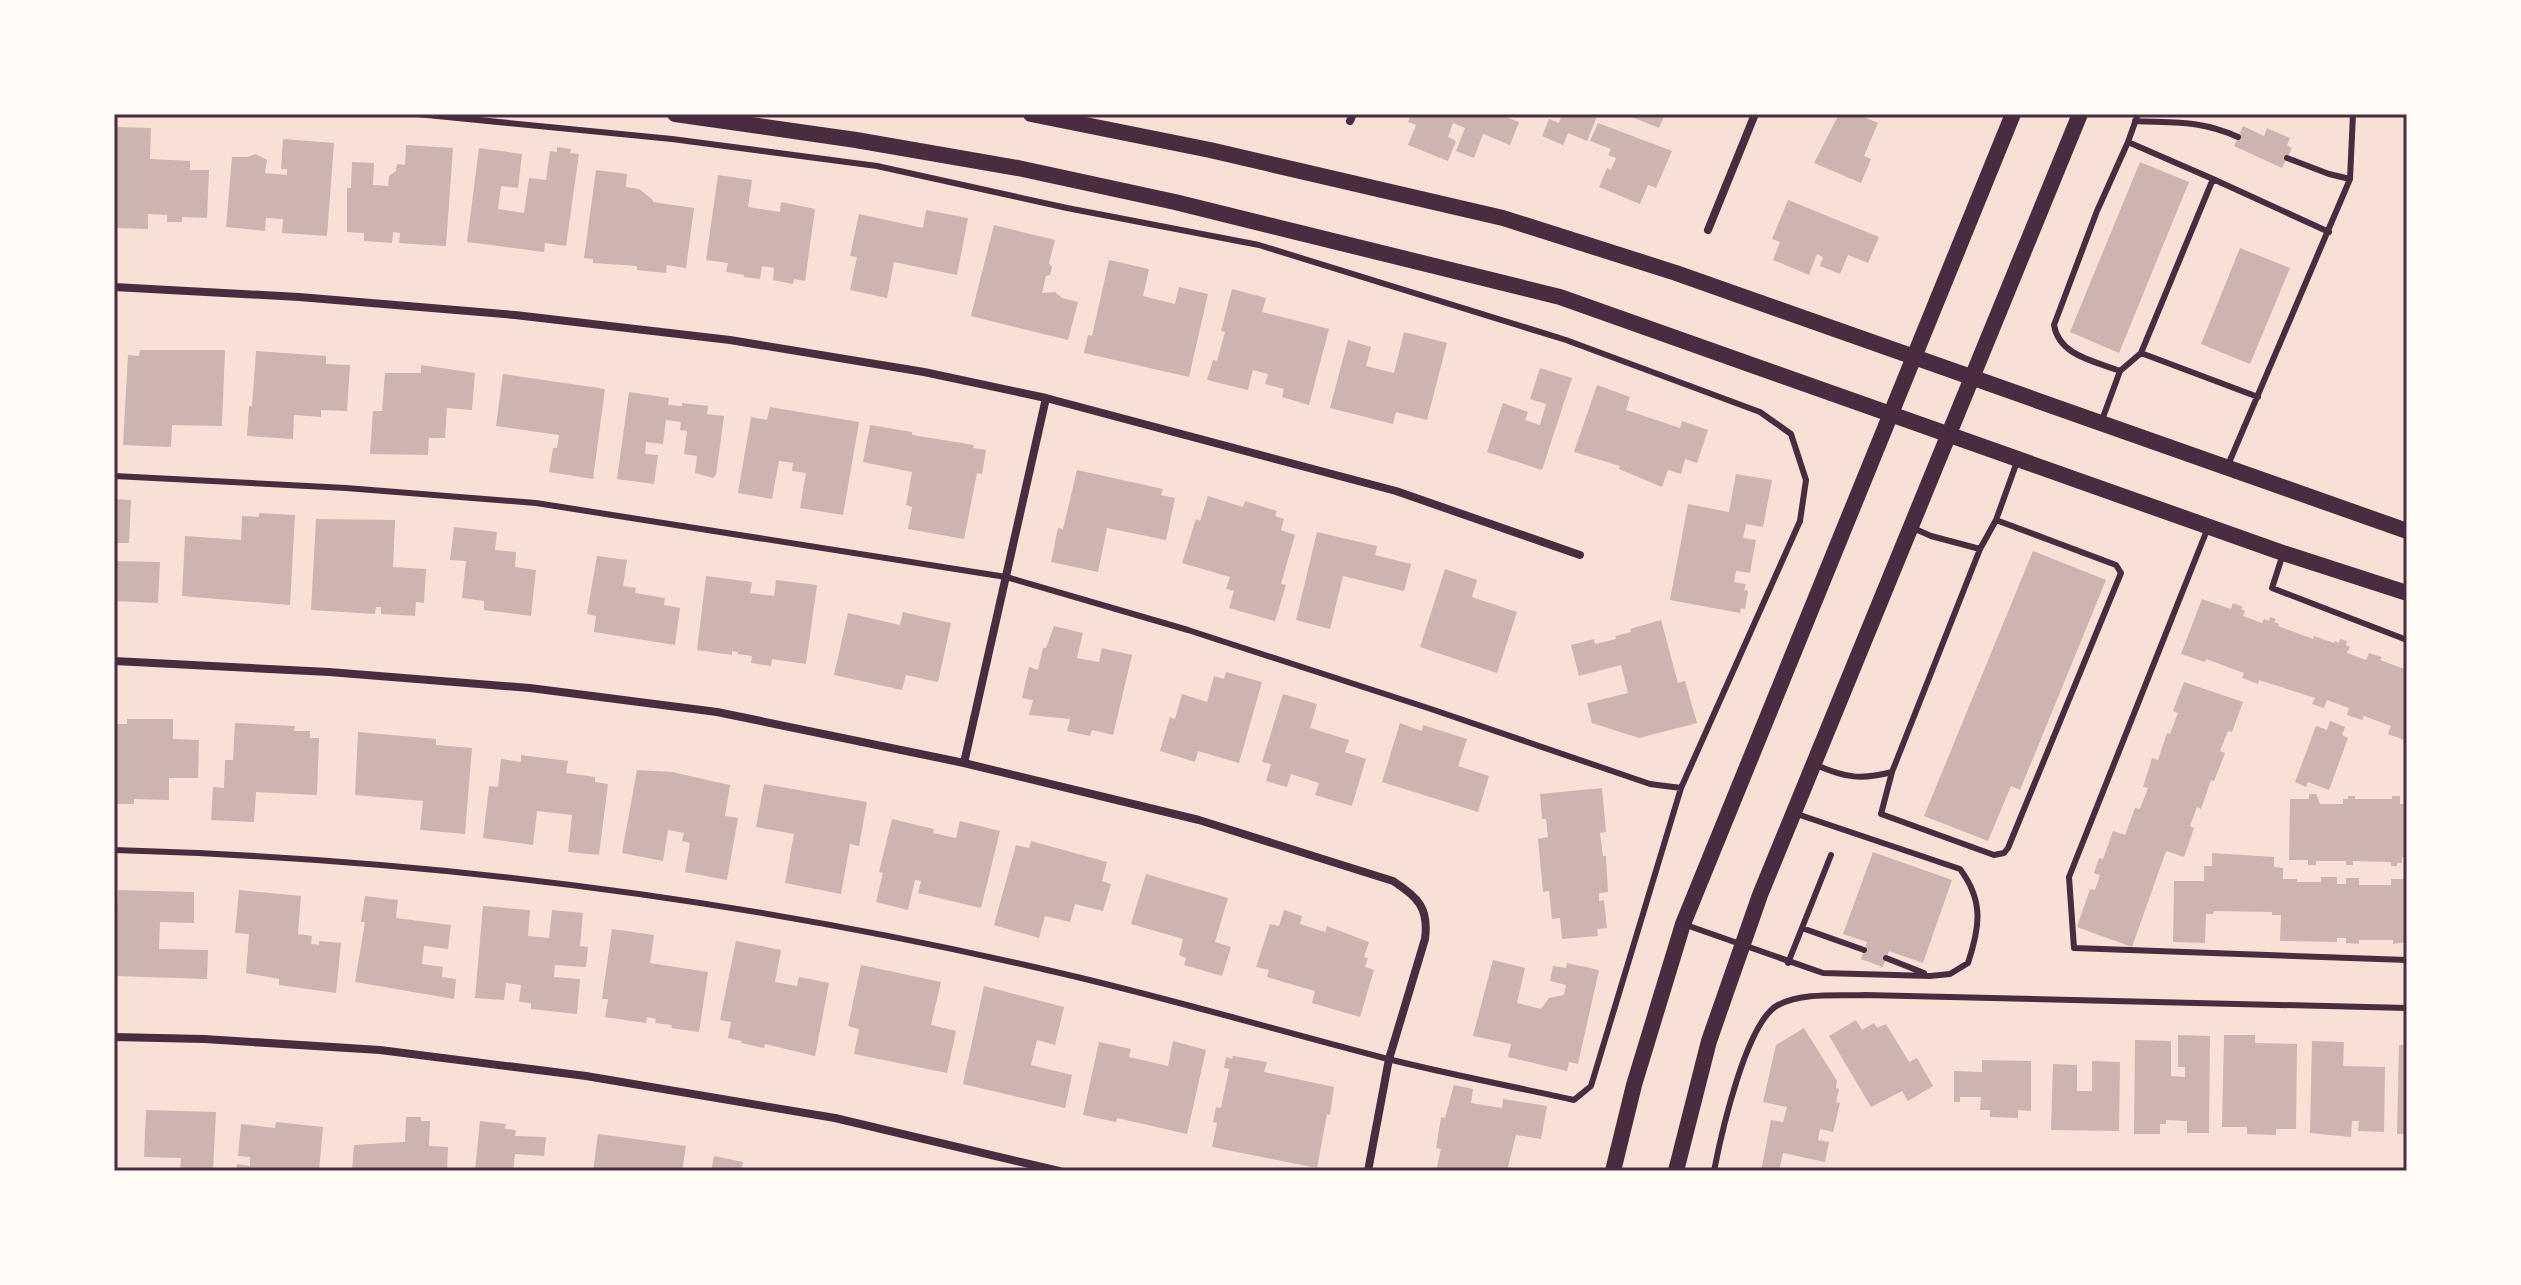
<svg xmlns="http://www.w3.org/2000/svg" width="2521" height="1285" font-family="Figtree,sans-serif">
  <rect width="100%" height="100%" fill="#f7e1d7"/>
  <path fill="#ccb4b1" d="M1411,114h88l20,8 -9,23 -27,-11 -9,24 -18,-7 9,-23 -12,-5 -5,14 8,4 -8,20 -40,-16 8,-20 -8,-3z
    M1562,114h36l-11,27 -19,-8 -5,12 -21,-9 7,-17 10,4z
    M1624,114h41l-6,14z
    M1839,114h18l21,9 -14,33 7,3 -10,24 -47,-20z
    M1598,123l74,28 -16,37 -8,-3 -8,19 -41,-17 8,-19 4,2 5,-12 -8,-3 3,-6 -21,-8z
    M2243,126l21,10 3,-8 23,10 -3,7 5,3 -10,20 -48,-22z
    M114,127l37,1 -1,31 40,2v9h19l-2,48 -25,-1v5h-15v-7l-19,-1v15l-34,-1z
    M283,139l51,4 -7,93 -45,-3 1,-14 -17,-1 -1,13 -39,-4 6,-70h15l9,-3 11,6 -2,13 22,2v-6h-6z
    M406,145l47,3 -7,98 -47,-3 1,-10 -7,-1 -1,11 -28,-2v-8l-17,-1v-44h4l1,-26 22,1 -1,22 15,1 1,-10 7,-5 1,-7 8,1z
    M557,147l14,2 -1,4 9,1 -13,92 -21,-3 -1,9 -77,-10 12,-94 43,6 -4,34 -17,-2 -3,23 26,4 5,-35 17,2 4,-29 7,1z
    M2140,162l49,20 -70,171 -49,-21z
    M596,170l31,4 -1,13 13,2 14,11v2l41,6 -8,60 -19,-3 -1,8 -29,-3v-4l-44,-3v-4l-9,-1z
    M718,175l34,5 -4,27 32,5 1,-10 34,7 -10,72 -11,-2 -1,5 -20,-4 1,-12 -12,-2 -2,13 -17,-2 1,-2 -18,-3 2,-9 -22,-3z
    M1788,200l91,37 -11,26 -20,-8 -8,19 -20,-8 3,-9 -6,-3 -8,21 -36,-15 7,-18 -8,-3z
    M926,210l42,8 -11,57 -63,-13 -7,36 -37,-8 7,-33 -7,-1 9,-42 64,14z
    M994,225l61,15 -6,23 3,4 -2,8 -4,1 -4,17 13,-1 7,6 16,4 -10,38 -97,-24z
    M2240,248l50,20 -40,96 -49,-20z
    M1109,260l40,9 -6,27 32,8 4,-17 29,7 -19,83 -105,-24 4,-18 4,1z
    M1232,289l34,9 -4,14 67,17 -20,76 -27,-8 2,-8 -19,-5 3,-10 -15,-4 -5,20 -41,-10 6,-20 4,1 8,-29 -4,-1z
    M1404,332l43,11 -20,77 -31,-8 -3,12 -63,-16 18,-68 23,7 -5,19 28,7z
    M140,350h85l-3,76 -50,-1 -1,22 -48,-2 5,-90 11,1z
    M256,351l70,5v8l24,1 -3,46 -26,-1v7l-27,-2 -1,24 -46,-3 2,-30h3z
    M421,365l54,8 -3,37 -25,-2 -2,30h-16l-1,17 -58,-1 3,-43h9l3,-38h36z
    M1540,368l32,10 -30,92 -55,-18 16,-49 25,9 -3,8 15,5 6,-21 -16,-5z
    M503,374l102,15 -12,90 -44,-7 4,-24h4l2,-13 -63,-9z
    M1597,385l33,12 -4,13 54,18 2,-7 26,9 -11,33 -12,-4 -4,15 -13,-4 -6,17 -43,-18 1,-3 -46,-14z
    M629,392l40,6 -1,7 14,1v-3l26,3 -1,8 17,2 -8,59 -3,3 -18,-5 2,-17 -13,-2 3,-23 -7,-1 1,-8 -15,-2 -3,24 -17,-2 -1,12 13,1 -4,29 -37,-5z
    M770,407l89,15 -16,93 -43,-7 6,-35 -14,-2 1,-8 -14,-2 -7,38 -34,-6 13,-76 16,3z
    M870,425l42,7v3l62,10 -1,3 13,2 -4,24 -5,-1 -13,66 -56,-10 4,-22 -6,-2 6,-33 -49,-10z
    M1077,470l86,19 -2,6 14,3 -9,42 -59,-12 -9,44 -47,-10 7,-34 5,1z
    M1736,474l36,6 -9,47 -17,-3 -3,14 13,2 -6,33 -14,-2 -2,11 12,2 -2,6 4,1 -3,18 -4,-1 -1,5 -70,-13 18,-96 41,8z
    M1208,496l35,11 2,-6 32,10 -2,5 9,3 -3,11 14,5 -14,49 5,1 -11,36 -46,-13 5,-17 -8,-2 4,-12 -48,-14 14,-44 4,2z
    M114,499l17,1 -2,43h-15z
    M259,513l36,2 -5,90 -108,-9 3,-60 56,4 1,-24 17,1z
    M316,519l79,1 -2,47 33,2 -2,34 -8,-1 -1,14 -34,-2v-7h-5l-1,7 -64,-4z
    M454,527l43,5 -2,18 21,2 -1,15 21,3 -5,46 -47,-6v-9l-22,-3 4,-37 -16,-1z
    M1317,532l60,14 -2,9 36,9 -7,27 -61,-15 -13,53 -34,-9z
    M2033,551l73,29 -86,210 -9,-4 -23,55 -64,-25z
    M597,556l30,4 -4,26 13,2 -1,5 30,5 -1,7 16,3 -5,37 -81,-13 2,-16 -9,-2z
    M114,561l46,1 -2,41 -44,-2z
    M1445,569l32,11 -5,17 45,15 -20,61 -77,-26z
    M706,576l46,6 -2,11 24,3 2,-16 41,5 -11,79 -34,-5 -1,7 -20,-3 1,-7 -14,-2v-2l-6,-1v4l-35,-5z
    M2202,599l29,10 2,-6 10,4 -2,2 4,2 -2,5 19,7 2,-4 5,2 1,-4 6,2 -2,3 5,2 -1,2 35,13 1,-3 20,7 1,-2 4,2 1,-4 7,2 -1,4 4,2 -3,6 19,7 3,-7 13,4 -2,3 27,10v71l-19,-7 3,-8 -27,-10 -2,4 -15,-5 2,-7 -22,-8 -3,8 -12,-4 3,-6 -56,-18 -1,4 -16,-6 2,-5 -38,-14 -1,3 -24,-8z
    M903,612l48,11 -13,59 -32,-7 -4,15 -68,-15 14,-62 52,12z
    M1661,620l17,63 7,-2 12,42 -58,15 -47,-15 -5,-20 41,-10 -7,-28 -42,11 -8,-31 23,-6 1,5 21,-5 -1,-3 16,-4 -1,-3z
    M1054,626l29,7 -6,25 22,4 3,-14 30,7 -19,80 -21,-5 -2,6 -23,-5 3,-12 -41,-4 4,-15 -11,-2 7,-31 9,3 5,-22h3z
    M1226,672l36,10 -23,81 -41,-12 -3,11 -35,-11 10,-34 5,2 7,-25 25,8 7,-26 10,3z
    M2184,682l59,20 -11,30 -4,-1 -8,20 5,2 -11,28 -3,-1 -10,29 -4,-2 -7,19 4,2 -10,29 -18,-6 -34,96 -55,-20 13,-38 5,1 5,-15 -6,-2 5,-15 4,1 10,-28 12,4 10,-27 5,1 8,-21 -5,-1 9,-29 6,2 9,-27 3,1 8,-21 -5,-2z
    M1283,694l34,10 -7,24 39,12 -4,12 21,7 -14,47 -37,-11 4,-12 -28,-9 -4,13 -21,-6 5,-17 -9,-2z
    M127,719h46v20l26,1 -1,38h-29v22l-35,-1v5h-17v15h-3v-95h13z
    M2330,721l15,6 -3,8 6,3 -19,52 -21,-8 -2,5 -11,-5 21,-56 11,4z
    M235,723l60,3 -1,5h16v7h9l-2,57 -61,-3 -2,30 -43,-2 2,-33 11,1 1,-28h8z
    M1400,723l22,8 1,-6 44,14 -9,27 31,10 -11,36 -96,-30z
    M358,732l78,7v6l36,3 -7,86 -45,-4 3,-29 -68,-6z
    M521,755l47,6 -2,12 29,4v5l13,2 -9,71 -31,-3 4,-37 -35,-4 -4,34 -50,-7 6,-52 9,1 3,-28 20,3z
    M637,770l35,2 58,13 -5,31 13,2 -11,62 -42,-8 5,-29 -8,-2 2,-8 -16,-3 -5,31 -41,-8z
    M764,784l103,18 -8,44 -9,-2 -9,50 -56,-11 9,-49 -38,-7z
    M1602,788l4,44 -6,1 3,23h3l2,36 -9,1v8l5,-1 3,28 -10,1 1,7 -36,3 -2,-21 -8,1 -3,-28 -6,1 -5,-53 10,-2 -2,-18h-4l-2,-25z
    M2309,794h7l4,10h23v-5h5v-3h7v3h37v-3h8v8h7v54l-5,-1v6h-5v3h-6v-4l-38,-1v4h-7v-4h-30v4h-8v-5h-19l1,-61h19z
    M892,819l42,10 -1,4 23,5 4,-17 40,10 -19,77 -63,-15 3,-12 -6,-1 -7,30 -32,-8 7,-29 -4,-1z
    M1031,841l76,21 -5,19 9,3 -8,27 -28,-7 -5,18 -25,-6 -6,22 -45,-13 22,-80 13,3z
    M1873,852l79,28 -29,83 -34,-12 -6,16 -22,-8 6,-17 -24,-8z
    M2212,853l62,4v10l9,1v11h14v3h24v-5h16v7h9v-6h13v7h32v-6h15l1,63 -14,2v-4h-34v4l-13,-1v-5h-9v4l-57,-1 1,-26h-9v-3l-58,-1 -1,3h-7l-1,29 -32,-1 1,-61h30v-15h8z
    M1146,874l82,24 -13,44 16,5 -9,29 -38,-11 2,-7 -7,-3 4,-16 -52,-15z
    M118,890l76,2v31l-34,-1 -1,27 49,1 -1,29 -92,-3z
    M239,890l62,6 -3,38 14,2 -1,8 8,1v-4l22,2 -5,50 -57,-8v-6l-33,-6 3,-39 -14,-1z
    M365,896l33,4 -2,18 55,7 -3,24 -24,-3 -2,18 21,3 -1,10 14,2 -2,20 -99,-17 10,-60h-4z
    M483,906l47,4 -2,26 21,2 3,-28 31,3 -3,33 8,1 -2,20 -31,-2 -1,12 26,2 -3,35 -46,-5v-6l-12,-1 2,-17 -15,-2 -2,17 -29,-2z
    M1284,910l18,6 -2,8 25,8 2,-6 42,16 -5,15 4,1 -3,9 9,3 -14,47 -48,-14 3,-12 -48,-14 2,-7 -13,-3 14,-43 9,2z
    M612,929l42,6 -4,28 58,9 -9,60 -28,-4 1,-3 -17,-2 1,-4 -9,-2 -1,6 -41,-6 3,-18h-6z
    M736,941l45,9 -6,32 22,4 2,-9 30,6 -14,73 -50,-12 -1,4 -23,-5 1,-2 -14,-3 3,-16 -11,-2z
    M1493,960l32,8 -8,35 24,6 8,-11 15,-3 2,-10 -16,-4 3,-15 13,2 1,-5 32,7 -21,94 -9,-2 -2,9 -59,-14 3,-13 -38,-8z
    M861,965l80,17 -10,43 25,6 -9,42 -93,-19 5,-25 -11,-3z
    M984,986l80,21 -9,38 -18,-5 -6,25 41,10 -7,33 -102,-24z
    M1856,1020l6,10 12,-7 3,5 9,-4 23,38 8,-4 16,28 -25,15 -6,-10 -31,16 -42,-71z
    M1804,1028l33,53 -1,7 3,1 -3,13 4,1 -7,29 -13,-3 -2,11 11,2 -4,20 -42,-9 -4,18h-18l10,-51 12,2 4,-15 -24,-5 13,-57z
    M2178,1035l32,1 -1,97h-22v-12l-21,-1v4h-6v10h-26l1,-94 36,1v35l14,1v-10h-7z
    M2224,1035h31v8l42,1 -1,85h-20v6l-29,-1v-7h-25z
    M1173,1041l33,9 -19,84 -70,-16 -1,4 -33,-7 16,-73 32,7 -2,8 39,9z
    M2312,1041l32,1 -1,24 42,1 -1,65 -26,-1 1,-10h-7l-1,16 -41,-4z
    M2399,1045h8v89h-10z
    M1233,1056l34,6 -3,10 70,15 -4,28 -3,-1 -10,54 -105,-21 5,-24 -4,-1 3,-15 5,1 8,-39 -5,-1 2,-11 6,2z
    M1982,1060l49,1v50l-13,-1v8l-28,-1v-7h-10l1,-13h-21v5h-6v-31l28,1z
    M2092,1061l28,1 -1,69 -68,-1 2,-66 24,1v26h15z
    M1454,1085l19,4 -2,14 31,5 1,-9 44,7 -6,33 -25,-4 -9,36h-71l5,-22 -5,-1 5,-31 4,1z
    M146,1110l70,2 -3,59h-33l1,-13 -37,-1z
    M406,1117h15v4h9l-1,25 19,1 -1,24h-95l2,-26 51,-3z
    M480,1121l26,3 -1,5 11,1 -1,6 31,1 -2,19 -29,-2 -2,17h-38z
    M276,1122l47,5 -4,44h-82v-7l13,2v-9l-12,-1 3,-32 34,4z
    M598,1134l88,12 -4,25h-89z
    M714,1156l29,6 -2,9h-30z"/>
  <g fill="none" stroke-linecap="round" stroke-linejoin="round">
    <path stroke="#4a2c40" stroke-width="6" d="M2135,121c40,2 65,-1 103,16
      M2128,142l85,37 -72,174 -21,18c-25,-10 -61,-15 -66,-46l43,-114z
      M2128,142l10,-28
      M2287,158l42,16 21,5
      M2213,179l116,53
      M2141,353l117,44
      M2102,420l18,-49
      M2228,465l122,-286 3,-65
      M114,476l232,12 190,15 470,74 182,53 243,79 219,75 31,4 119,-267 6,-41 -15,-46 -31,-22 -194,-72 -307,-95 -192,-37 -190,-42 -205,-27 -255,-25
      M1913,528l18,8 49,13
      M2207,530l-138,347 5,71 333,12
      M2283,554l-11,34 135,52
      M1816,765c30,13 45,15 76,7l88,-223 16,-29 22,-61
      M1892,772l-11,42 113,41 10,-2 4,-5 113,-275 -5,-8 -120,-45
      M114,850c318,9 636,50 946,123 108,25 216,57 324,85 63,16 127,28 190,42l17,-14 90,-298
      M1686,925l137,48 107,3 20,-2 18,-11c12,-36 16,-62 -8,-94l-166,-56
      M1802,928l62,22
      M1886,958l38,15
      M1788,963l43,-108
      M1714,1171c7,-36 32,-149 64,-166 26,-13 59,-9 87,-10l542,13"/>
    <path stroke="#4a2c40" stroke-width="8" d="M1350,121l3,-7
      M1708,230l47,-116
      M114,287l185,10 216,18 215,25 194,32 122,26 350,93 184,64
      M114,661l215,11 201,16 187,24 247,51 235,57 194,61c25,16 36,27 32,58l-36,120 -21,112
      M964,763l82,-365
      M114,1037l90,2 176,11 206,26 249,42 224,53"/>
    <path stroke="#4a2c40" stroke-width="16" d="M675,114l181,26 162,28 157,34 385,95 723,256 124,40
      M1031,114l179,36 293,68 173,55 731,258
      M1613,1171l21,-86 49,-161 330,-810
      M1676,1171l33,-130 51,-146 320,-781"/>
  </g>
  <rect width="2521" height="1285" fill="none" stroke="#fffaf5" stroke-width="232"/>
  <rect x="116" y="116" width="2289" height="1053" fill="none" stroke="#4a2c40" stroke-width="3"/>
</svg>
